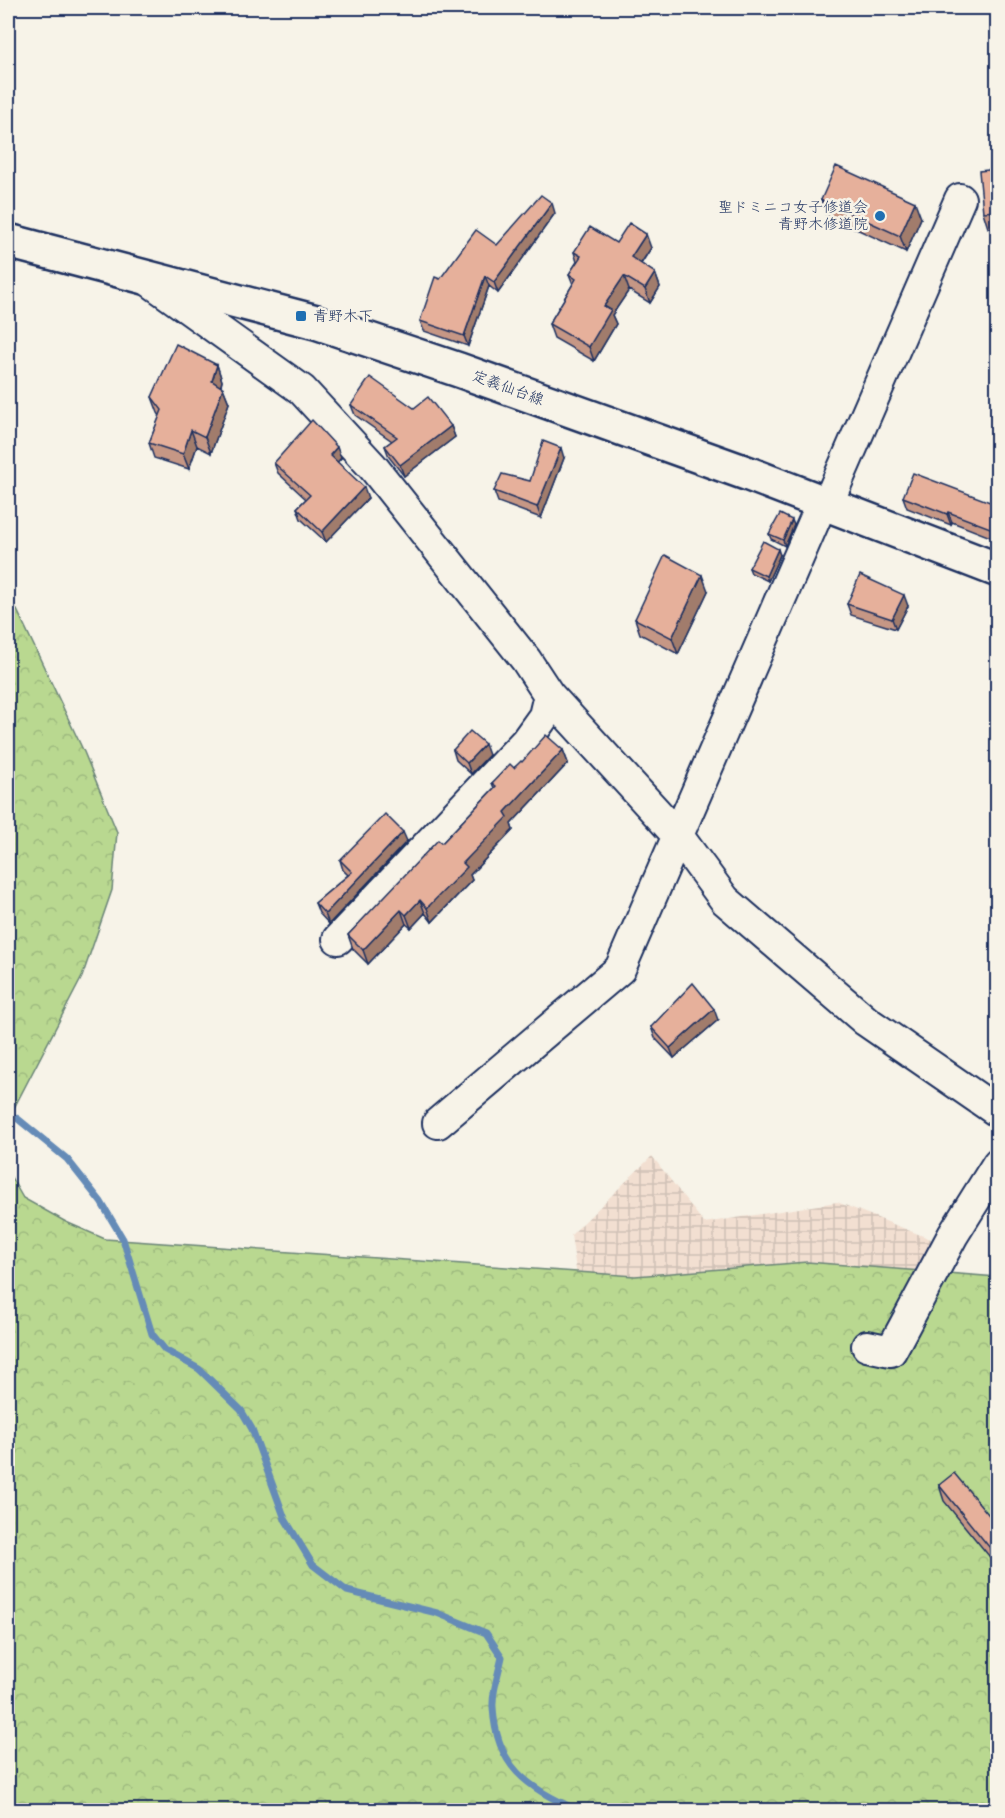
<svg xmlns="http://www.w3.org/2000/svg" width="1005" height="1818" font-family="'Balsamiq Sans','Klee One',sans-serif">
  <defs>
    <pattern id="industrial-grid" width="8" height="8" patternUnits="userSpaceOnUse" patternTransform="scale(1.5)"><rect width="8" height="8" fill="#f2dfd1"/><path d="M0 4h8M4 0v8" fill="none" stroke="#cfc0b6"/></pattern>
    <pattern id="forest-crowns" width="20" height="18" patternUnits="userSpaceOnUse" patternTransform="scale(1.5)"><rect width="20" height="18" fill="#b9d890"/><path d="M2 6a3 3 0 1 1 6 0M12 15a3 3 0 1 1 6 0" fill="none" stroke="#9eba7f"/></pattern>
  </defs>
  <rect width="100%" height="100%" fill="#f7f3e8"/>
  <filter id="ink" filterUnits="userSpaceOnUse"><feTurbulence type="fractalNoise" baseFrequency=".0167" numOctaves="2"/><feDisplacementMap in="SourceGraphic" scale="12" xChannelSelector="R" yChannelSelector="G"/><feConvolveMatrix kernelMatrix="1 2 1 2 8 2 1 2 1" color-interpolation-filters="sRGB"/></filter>
  <g filter="url(#ink)">
    <path fill="url(#industrial-grid)" d="M652,1156l52,67 133,-21 119,47 -79,141 -290,-45 -16,-110z"/>
    <path fill="url(#forest-crowns)" stroke="#6a8477" stroke-width="1.5" d="M8,602l9,8 67,142 33,80 -5,58 -30,87 -68,131 -6,25z
      M8,1172l15,26 43,24 39,17 530,37 172,-14 190,15v533h-989z"/>
    <g fill="none" stroke-linecap="round" stroke-linejoin="round">
      <path stroke="#658bb7" stroke-width="7" d="M8,1114l10,5 49,40 34,43 22,37 29,95 13,16 34,19 42,41 11,19 33,90 28,46 34,26 90,22 49,20 16,24c-3,15 -10,34 -9,50 3,60 34,80 84,103"/>
      <defs>
        <path id="minor" d="M147,279l155,111 71,77 153,193 23,35 -5,21 -18,25 -188,198
          M827,505l133,-306
          M549,695l129,141 47,64 141,121 132,91
          M438,1123l182,-154 202,-466
          M867,1346l24,5 62,-116 45,-72"/>
        <path id="major" d="M8,241l308,81 143,48 290,104 249,96"/>
      </defs>
      <use href="#minor" stroke="#1b2f5e" stroke-width="34"/>
      <use href="#major" stroke="#1b2f5e" stroke-width="38"/>
      <use href="#minor" stroke="#f7f3e8" stroke-width="30"/>
      <use href="#major" stroke="#f7f3e8" stroke-width="33"/>
    </g>
    <path fill="#c69785" stroke="#1b2f5e" stroke-width="1.5" d="M998,169v58l-10,1 -5,-16z
      M821,200l100,18 -15,34 -80,-37z
      M555,213l-57,80 -9,-7 -21,60 -44,-15 -4,-10 20,-42 57,-34z
      M616,243l35,5 -10,16 14,9 5,14 -10,16 -21,-13 -17,25 4,9 -22,37 -40,-23 -5,-14 24,-40 -4,-10 8,-12 -3,-10z
      M217,365l5,16 -1,5 2,2 6,15 -18,50 -14,-7 -8,23 -35,-11 -5,-15 11,-27 -2,-3 -6,-16z
      M351,405l63,3 37,18 4,11 -51,39 -15,-19 -4,-11 7,-5 -37,-26z
      M341,458l-4,4 31,36 -42,44 -25,-23 -4,-11 9,-9 -28,-26 -4,-10z
      M564,458l-23,60 -43,-16 -4,-11 36,-10z
      M903,497l95,8v35l-46,-18 -1,3 -44,-17z
      M794,525l-9,21 -14,-7 -2,-5z
      M780,555l-12,26 -17,-8 -2,-5z
      M708,591l-30,63 -38,-20 -5,-15z
      M847,604l61,2 -12,23 -45,-14z
      M453,750l36,5 -18,19 -15,-14z
      M563,750l5,13 -57,61 2,6 -43,45 2,5 -40,42 -7,-9 -14,15 -5,-4 -38,40 -15,-15 -5,-14 94,-92 52,-55 -2,-5 30,-21z
      M407,841l-78,83 -10,-11 -4,-10 33,-28 -5,-5 -3,-10z
      M718,1020l-44,38 -19,-20 -4,-11z
      M939,1485l59,41v41l-54,-66z"/>
    <path fill="#a17b6c" stroke="#1b2f5e" stroke-width="1.5" d="M915,202l6,16 -15,34 -6,-16z
      M552,203l3,10 -57,80 -4,-11z
      M646,234l5,14 -15,23 -5,-14z
      M655,273l5,14 -10,16 -5,-14z
      M485,276l4,10 -21,60 -4,-10z
      M624,276l5,14 -17,25 4,9 -22,37 -5,-14 15,-41z
      M217,365l5,16 -4,15 -6,-15z
      M223,388l6,15 -18,50 -6,-16z
      M451,426l4,11 -51,39 -4,-11z
      M191,430l6,16 -8,23 -6,-15z
      M337,447l4,11 -7,8 -4,-11z
      M561,448l3,10 -23,60 -4,-11z
      M364,487l4,11 -42,44 -4,-10z
      M948,512l4,10 -1,3 -4,-11z
      M792,520l2,5 -9,21 -2,-6z
      M778,549l2,6 -12,26 -2,-5z
      M702,575l6,16 -30,63 -6,-16z
      M904,595l4,11 -12,23 -4,-10z
      M485,744l4,11 -18,19 -4,-11z
      M563,750l5,13 -57,61 2,6 -43,45 2,5 -40,42 -5,-14 78,-96z
      M403,832l4,9 -78,83 -4,-10z
      M420,900l5,13 -14,15 -5,-13z
      M401,910l5,14 -38,40 -5,-14z
      M714,1009l4,11 -44,38 -4,-10z"/>
    <path fill="#e6b09b" stroke="#1b2f5e" stroke-width="1.5" d="M836,166l79,36 -15,34 -79,-36z
      M998,169v42l-15,1 -4,-41z
      M541,195l11,8 -58,79 -9,-6 -21,60 -44,-15 15,-44 5,2 36,-49 21,15z
      M629,223l17,11 -15,23 24,16 -10,16 -21,-13 -20,30 7,4 -22,37 -40,-23 27,-45 -7,-5 12,-18 -7,-4 16,-25 26,16z
      M176,344l41,21 -5,16 11,7 -18,49 -14,-7 -8,24 -34,-11 13,-33 -10,-13z
      M370,377l44,31 14,-11 23,29 -51,39 -15,-19 12,-9 -46,-32z
      M312,420l25,27 -7,8 34,32 -42,45 -25,-24 13,-13 -36,-32z
      M543,441l18,7 -24,59 -43,-16 8,-17 28,7z
      M913,473l85,32v26l-50,-19 -1,2 -44,-17z
      M780,514l12,6 -9,20 -14,-6z
      M763,541l15,8 -12,27 -17,-8z
      M665,555l37,20 -30,63 -37,-19z
      M860,575l44,20 -12,24 -45,-15z
      M470,731l15,13 -18,19 -14,-13z
      M546,735l17,15 -58,62 3,5 -45,46 4,4 -40,41 -7,-8 -14,15 -5,-5 -38,40 -15,-15 90,-95 4,3 54,-57 -4,-3 18,-19 4,4 7,-7 1,1z
      M385,814l18,18 -78,82 -10,-11 37,-31 -12,-12z
      M693,983l21,26 -44,39 -19,-21z
      M954,1473l44,53v32l-59,-73z"/>
  </g>
  <g fill="#1f6fb2" stroke="#f7f3e8" stroke-width="2">
    <circle cx="880" cy="216" r="6"/>
    <rect x="295" y="310" width="12" height="12" rx="3"/>
  </g>
  <g text-anchor="middle" dominant-baseline="central" stroke-width="5" stroke-linejoin="round" paint-order="stroke">
    <g font-size="15" fill="#1b2f5e" stroke="#f7f3e8" text-anchor="end">
      <text x="868" y="207">聖ドミニコ女子修道会<tspan x="868" dy="17">青野木修道院</tspan></text>
      <text x="313" y="316" text-anchor="start">青野木下</text>
    </g>
    <g font-size="15" fill="#1b2f5e" stroke="#f7f3e8">
      <text transform="translate(508 388) rotate(20)">定義仙台線</text>
    </g>
  </g>
  <rect width="1005" height="1818" fill="none" stroke="#f7f3e8" stroke-width="30"/>
  <rect x="15" y="15" width="975" height="1788" fill="none" stroke="#1b2f5e" stroke-width="2" filter="url(#ink)"/>
</svg>
